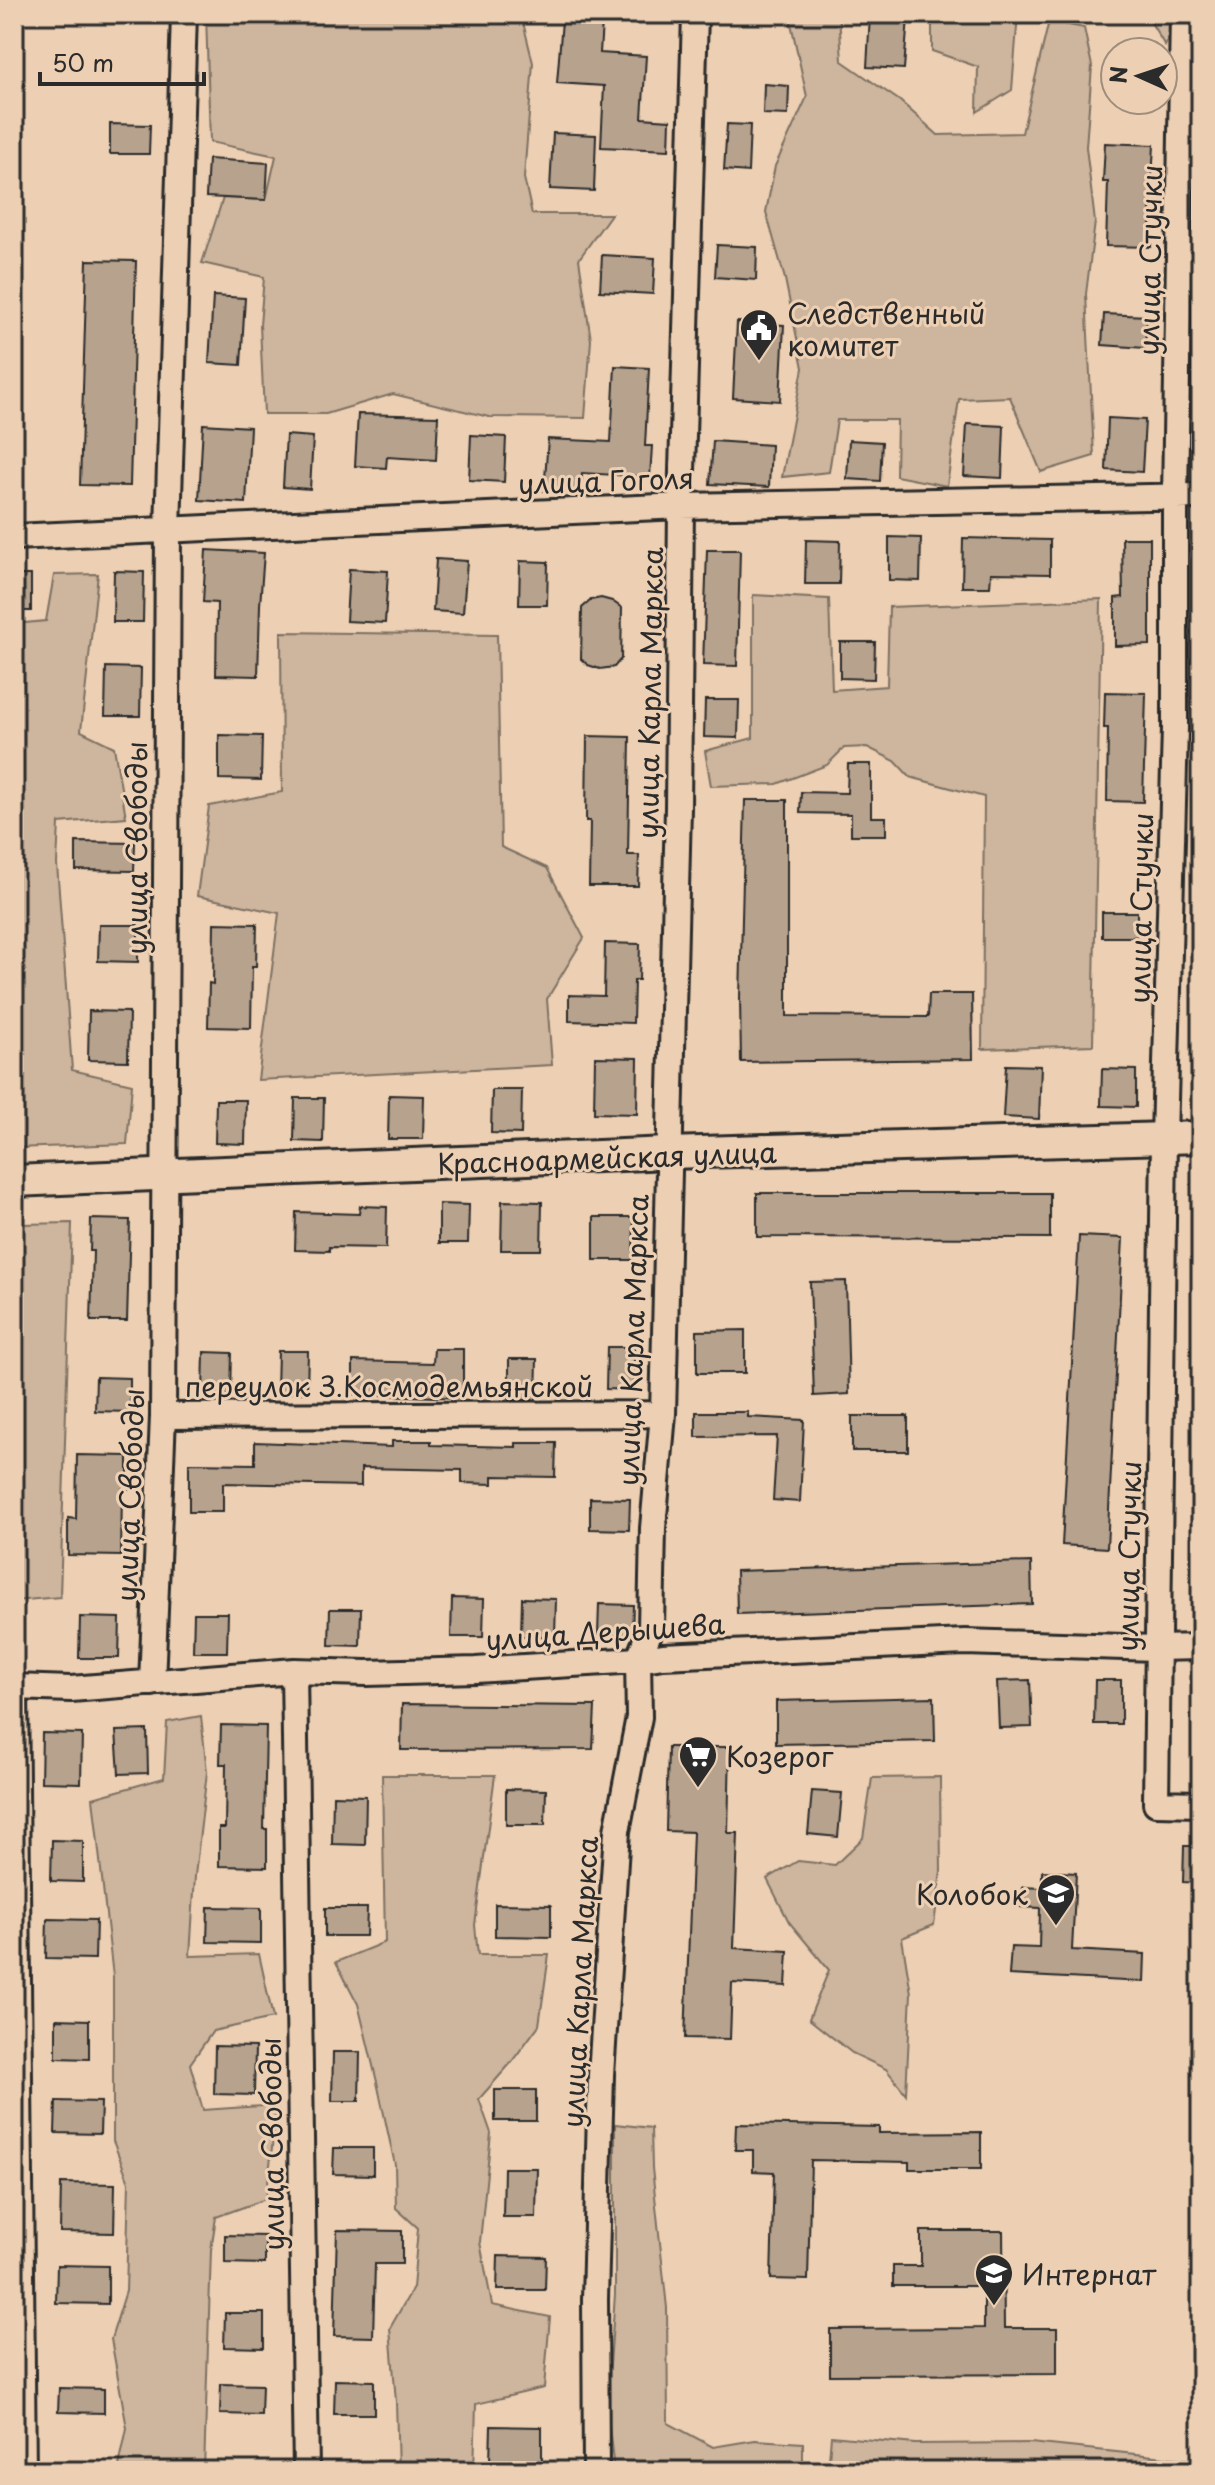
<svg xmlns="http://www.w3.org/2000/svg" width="1215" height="2485" font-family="'Playpen Sans',sans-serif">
  <rect width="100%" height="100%" fill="#edd0b3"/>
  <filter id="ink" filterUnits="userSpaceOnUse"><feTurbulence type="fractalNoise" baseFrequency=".0125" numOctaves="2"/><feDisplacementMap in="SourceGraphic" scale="16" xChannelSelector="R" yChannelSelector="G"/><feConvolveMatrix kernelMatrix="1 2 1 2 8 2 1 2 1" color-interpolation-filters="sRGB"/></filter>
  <g filter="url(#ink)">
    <path fill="#ceb59d" stroke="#7c7064" stroke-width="2" d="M206,14h315l12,49 -9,115 8,36h79l-32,45 12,81 -6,78 -96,-1 -96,-23 -67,20h-62l-4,-89 4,-48 -62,-14 21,-65 43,2 10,-44 -66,-14z
      M789,14h50l3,47 58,40 38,34 84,-2 27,-112 35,7 8,38 -6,81 9,75 -9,72 8,162 -53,16 -31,-75 -51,2 -12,87 -51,-10 1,-56h-60l-8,52 -47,5 21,-109 -18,-89 -19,-67 9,-46 32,-69z
      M932,14h86l-6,76 -35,22 1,-45 -46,-16z
      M1146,14h33l-14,32z
      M98,574l-17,157 33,16 12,70 -67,6 -2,41 15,206 60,14 -5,60 -113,4v-524l32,-3 8,-46z
      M753,595l76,4 3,91 55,-4 2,-79 212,-8 -8,446 -111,4 2,-252 -74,-20 -15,-16 -28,-14 -23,1 -17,17 -50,19 -66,2 -6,-35 48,-13z
      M281,632l216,3 4,212 46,21 37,70 -37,61 5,66 -294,15 21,-167 -82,-17 12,-90 73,-14z
      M72,1223l-12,374 -46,4v-310l6,-67z
      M201,1716l6,56 -12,104 -5,80 69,-2 14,64 -60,13 -23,33 13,46 74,-5 -11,94 -50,18 -5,33 -7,221h-86l9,-43 -16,-89 15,-48 3,-109 -16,-41v-164l-20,-179 71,-20 3,-56z
      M382,1775h113l-20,150 3,30h71l-10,70 -29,39 -31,35 12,34 -11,109 12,63 58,12 -6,71 -68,16 -2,67h-76l-2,-69 -6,-74 23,-40 5,-60 -22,-20 -1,-43 -18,-83 -19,-78 -22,-42 49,-20z
      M940,1777l1,94 -7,54 -32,13 9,55 -5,101 -20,-25 -34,-16 -43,-34 20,-49 -40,-48 -22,-43 31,-18 37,4 28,-27 9,-60z
      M615,2124l36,4 1,40 15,140 1,115 45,24 42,-7 48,3v28h-189l-7,-64 8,-113z
      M831,2436l84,8 116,-1 170,18v10h-373z"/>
    <path fill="#b7a28e" stroke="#2b2b2b" stroke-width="2" d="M870,15l38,2 -4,52 -37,-2z
      M562,20l40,2 -2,31 46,3 -4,62 28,2 -1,30 -68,-3 3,-61 -47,-3z
      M764,84l25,2 -1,29 -25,-1z
      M110,124l40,1 -1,29h-39z
      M727,124l23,1 -2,47 -24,-2z
      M553,133l43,2 -2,56 -44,-2z
      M1105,143l49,2 -4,69 1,33 -45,-1 2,-64h-5z
      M208,159l60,4 -2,37 -60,-3z
      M717,245l40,2 -1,33 -41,-3z
      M602,255l53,3 -2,36 -53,-3z
      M87,260l49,1 -6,225 -50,-1z
      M213,296l32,2 -4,67 -32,-2z
      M1104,314l43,2 -2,32 -43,-3z
      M737,322l47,3 -4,76 -47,-3z
      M615,366l34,2 -4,78h7l-2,31 -68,-4 -1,20 -37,-2 4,-52 63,3z
      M358,414l80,2 -2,44 -49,-3 -1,11 -31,-2z
      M1108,418l37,2 -3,52 -36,-2z
      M203,424l47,3 -4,76 -47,-3z
      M967,424l37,2 -2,52 -38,-2z
      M286,435l27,2 -3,52 -27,-2z
      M471,435l35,2 -2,45 -35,-2z
      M849,440l33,2 -2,39 -33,-2z
      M713,441l58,4 -2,42 -59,-3z
      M889,537l32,1 -1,43 -31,-1z
      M963,538l87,2v34l-59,-1 -1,14h-28z
      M1122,538h28v107l-35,1v-48l8,-1z
      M806,540l34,1 -1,43h-34z
      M206,550l58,3 -4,52 -2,71 -42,-1 1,-72 -14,-1z
      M707,550h33l-3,116 -34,-1z
      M436,559l31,2 -4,52 -30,-2z
      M520,561l28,1 -1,43h-28z
      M349,569l39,2 -3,52 -39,-2z
      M114,571l30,1 -1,50h-30z
      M14,575h17v36h-17z
      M601,598l11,3 10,7 -1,51 -7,8 -14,2 -12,-4 -7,-6 1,-51 9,-8z
      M840,642h35l-1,37 -34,-1z
      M106,667l35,1 -1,48h-35z
      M1105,692l41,1 -3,109 -36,-1 1,-73h-4z
      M705,700h34l-1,38 -34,-1z
      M219,735l43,1 -1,44 -42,-1z
      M587,736l43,1 -2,118h11l-1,31h-49l1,-65h-4z
      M848,764h23v53h15v18h-35v-21l-51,-1 1,-21 46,1z
      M745,800h42v216l141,1 1,-23h43l1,65 -232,3 -1,-64z
      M76,842l59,1 -1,28 -58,-1z
      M1102,912h35v25h-35z
      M214,923l43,1 -1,43h-4l-1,61 -43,-1 1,-44 4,1z
      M99,925h39v37l-40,-1z
      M605,943l35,1 -1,36h-5l-1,43 -64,-2v-26l35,1z
      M89,1011l40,1 -1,49 -40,-1z
      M595,1057l43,1 -1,56 -43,-1z
      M1006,1065l35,1 -2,53 -36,-2z
      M1102,1069l34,1v37l-35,-1z
      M492,1090h30l-1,44 -30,-1z
      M389,1095l35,1 -1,43h-35z
      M295,1098h29l-1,44 -29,-1z
      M216,1100h30l-1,44 -30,-1z
      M757,1193h293v45l-293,-1z
      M502,1201l40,1 -1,48h-40z
      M439,1204l30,1 -1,38h-29z
      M360,1206l27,1 -1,41 -57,-1v4l-34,-1 1,-38 63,2z
      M594,1217h40l-1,43h-39z
      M91,1219l39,1 -3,101h-36l2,-70h-3z
      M1079,1236l44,2 -16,310 -45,-3z
      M846,1281l3,113 -35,2 -4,-114z
      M745,1330v43h-48v-42z
      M607,1347h27v43l-28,-1z
      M434,1349h29v49l-110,-4v-33l80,2z
      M278,1351h30l-1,42 -30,-1z
      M204,1352l28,1 -1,42h-28z
      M509,1359h28l-1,41h-27z
      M96,1377l34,1v34l-35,-1z
      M696,1412h52v5l56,3 -4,82 -27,-2 4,-64 -81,1z
      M852,1416h56v35h-56z
      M392,1441h39v4l85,2v-4h40l-1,34 -62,-1v8l-31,-1v-13l-101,-2v18l-138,-3v29h-34v-49l66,1v-22l137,5z
      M77,1455l51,1v33h-6l-1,67 -53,-1v-37l8,1z
      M590,1498l40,1 -1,31 -39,-1z
      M1031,1562l1,42 -295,10 -1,-43z
      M452,1598l32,1 -1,38h-32z
      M522,1598l34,1 -1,38 -34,-1z
      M599,1604l34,1 -1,30h-34z
      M330,1609h31l-1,37 -31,-1z
      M194,1613h34l-1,39h-34z
      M80,1617l40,1 -1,40h-40z
      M1030,1680l2,47 -33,1 -2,-47z
      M1095,1680h26v44h-27z
      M934,1697l1,44 -159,3v-43z
      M402,1704l193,2 -2,43 -192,1z
      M221,1725l45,1 -2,103h3v38l-48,-1v-38h6l1,-64h-6z
      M147,1730l1,43 -29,1 -3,-43z
      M42,1733l40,1 -1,49 -40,-1z
      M668,1747h62l-2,86h10l-4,115 54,3 -2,35 -54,-3 -2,56 -45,-1 8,-206 -27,-1z
      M506,1789l40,1 -1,35h-39z
      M812,1791l30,2 -4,44 -30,-3z
      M333,1795l33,1 -1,49 -33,-1z
      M52,1840l31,1v41l-32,-1z
      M1184,1846h17v37l-18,-1z
      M1042,1871l34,2 -4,77 73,4 -1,28 -135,-7 2,-28 28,1 1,-40 -19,-1 2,-20 19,1z
      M495,1904l56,1v32l-56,-1z
      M208,1907l53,1v35l-54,-1z
      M325,1908h42l-1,28h-41z
      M47,1919l49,1 -1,39 -49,-1z
      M56,2019l33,1v39l-33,-1z
      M215,2046l40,1 -1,48 -40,-1z
      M333,2052h27l-1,49h-27z
      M495,2090h41v31h-41z
      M56,2101l45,1 -1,32 -45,-1z
      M736,2124l143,3v6l102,-1v37h-72v-7l-98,-2 -3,120 -37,-1 3,-107 -21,-1v-21h-18z
      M334,2148h39v27l-40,-1z
      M504,2168h33l-1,49h-33z
      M61,2183l54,1 -1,49 -54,-1z
      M337,2230l65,1v33h-27l-2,73 -39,-1z
      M921,2231h82l1,97h53v46l-227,1v-46l154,-1v-42h-91v-20h28z
      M225,2235l40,1v28l-40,-1z
      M498,2256l48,1 -1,33h-48z
      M57,2265l51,1v38l-52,-1z
      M225,2313h39v35l-40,-1z
      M335,2380l39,1v33h-40z
      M221,2384l41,1 -1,30 -41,-1z
      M59,2388l45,1v24l-46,-1z
      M491,2426l51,1v36l-52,-1z"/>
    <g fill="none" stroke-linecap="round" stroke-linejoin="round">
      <defs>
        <path id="minor" d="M1183,14l-8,483v231l-11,410 -8,665 45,1
          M14,537l667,-31 520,-10
          M163,1416l500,-2
          M294,1671l12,800
          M152,1683l11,-267 5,-887 16,-515
          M14,1687l57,2 223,-18 73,2 109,-3 162,-10 25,-4 302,-14 191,6 45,-1
          M15,1687l8,784
          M596,2471l-1,-172 6,-224 16,-244 22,-114 -1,-57 13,-32 2,-100 10,-114 15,-606 3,-302 14,-492"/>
        <path id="major" d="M14,1181l655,-28 532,-16"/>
      </defs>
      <use href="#minor" stroke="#2b2b2b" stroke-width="30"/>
      <use href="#major" stroke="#2b2b2b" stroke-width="36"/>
      <use href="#minor" stroke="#edd0b3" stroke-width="24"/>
      <use href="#major" stroke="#edd0b3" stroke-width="30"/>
    </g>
  </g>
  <defs>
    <symbol id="civic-pin" viewBox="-11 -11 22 30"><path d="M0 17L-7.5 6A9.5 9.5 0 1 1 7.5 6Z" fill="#2b2b2b" stroke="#edd0b3"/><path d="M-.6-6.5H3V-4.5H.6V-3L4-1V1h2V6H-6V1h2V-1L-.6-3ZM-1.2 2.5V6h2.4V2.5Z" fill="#fff"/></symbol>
    <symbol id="supermarket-pin" viewBox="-11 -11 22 30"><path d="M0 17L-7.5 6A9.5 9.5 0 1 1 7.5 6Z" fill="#2b2b2b" stroke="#edd0b3"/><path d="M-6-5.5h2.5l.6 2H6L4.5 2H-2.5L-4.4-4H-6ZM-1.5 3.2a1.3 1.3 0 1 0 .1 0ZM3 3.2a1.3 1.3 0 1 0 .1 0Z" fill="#fff"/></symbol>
    <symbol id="school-pin" viewBox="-11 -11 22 30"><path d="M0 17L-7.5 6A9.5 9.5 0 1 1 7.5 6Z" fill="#2b2b2b" stroke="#edd0b3"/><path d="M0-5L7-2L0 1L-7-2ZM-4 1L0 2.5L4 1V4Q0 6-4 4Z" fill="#fff"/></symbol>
  </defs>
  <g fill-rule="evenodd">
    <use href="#civic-pin" x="737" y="306" width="44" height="60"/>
    <use href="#supermarket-pin" x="676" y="1733" width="44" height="60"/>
    <use href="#school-pin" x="1034" y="1871" width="44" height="60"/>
    <use href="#school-pin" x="972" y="2251" width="44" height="60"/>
  </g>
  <g text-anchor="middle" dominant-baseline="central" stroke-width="6" stroke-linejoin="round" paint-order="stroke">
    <g font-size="28" fill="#2b2b2b" stroke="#edd0b3">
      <text transform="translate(1149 260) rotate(-89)">улица Стучки</text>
      <text transform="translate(606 480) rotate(-2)">улица Гоголя</text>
      <text transform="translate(649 693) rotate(-89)">улица Карла Маркса</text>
      <text transform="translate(135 848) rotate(-90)">улица Свободы</text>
      <text transform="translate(1140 908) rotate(-89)">улица Стучки</text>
      <text transform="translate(607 1157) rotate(-2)">Красноармейская улица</text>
      <text transform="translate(632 1340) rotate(-88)">улица Карла Маркса</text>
      <text x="389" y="1385">переулок З.Космодемьянской</text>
      <text transform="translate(129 1495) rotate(-88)">улица Свободы</text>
      <text transform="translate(1128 1556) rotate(-89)">улица Стучки</text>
      <text transform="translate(605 1631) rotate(-4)">улица Дерышева</text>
      <text transform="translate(579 1982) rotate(-87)">улица Карла Маркса</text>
      <text transform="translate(271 2144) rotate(-91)">улица Свободы</text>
    </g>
    <g font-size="28" fill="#2b2b2b" stroke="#edd0b3" text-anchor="start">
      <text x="787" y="312">Следственный<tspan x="787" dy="32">комитет</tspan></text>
      <text x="726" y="1755">Козерог</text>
      <text x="1028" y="1893" text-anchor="end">Колобок</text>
      <text x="1022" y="2273">Интернат</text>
    </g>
  </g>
  <rect width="1215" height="2485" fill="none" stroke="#edd0b3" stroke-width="48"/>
  <rect x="24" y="24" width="1167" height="2437" fill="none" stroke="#2b2b2b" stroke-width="3" filter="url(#ink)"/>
  <g transform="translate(1139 76) rotate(273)"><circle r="38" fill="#edd0b3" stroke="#9f8e7d" stroke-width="2"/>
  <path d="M0-6L14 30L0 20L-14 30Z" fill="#2b2b2b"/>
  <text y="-12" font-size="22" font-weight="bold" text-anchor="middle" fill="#2b2b2b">N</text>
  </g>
  <path d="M40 72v12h164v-12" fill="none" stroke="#2b2b2b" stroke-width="4"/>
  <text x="52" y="72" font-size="24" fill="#2b2b2b" stroke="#edd0b3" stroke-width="6" paint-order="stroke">50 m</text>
</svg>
